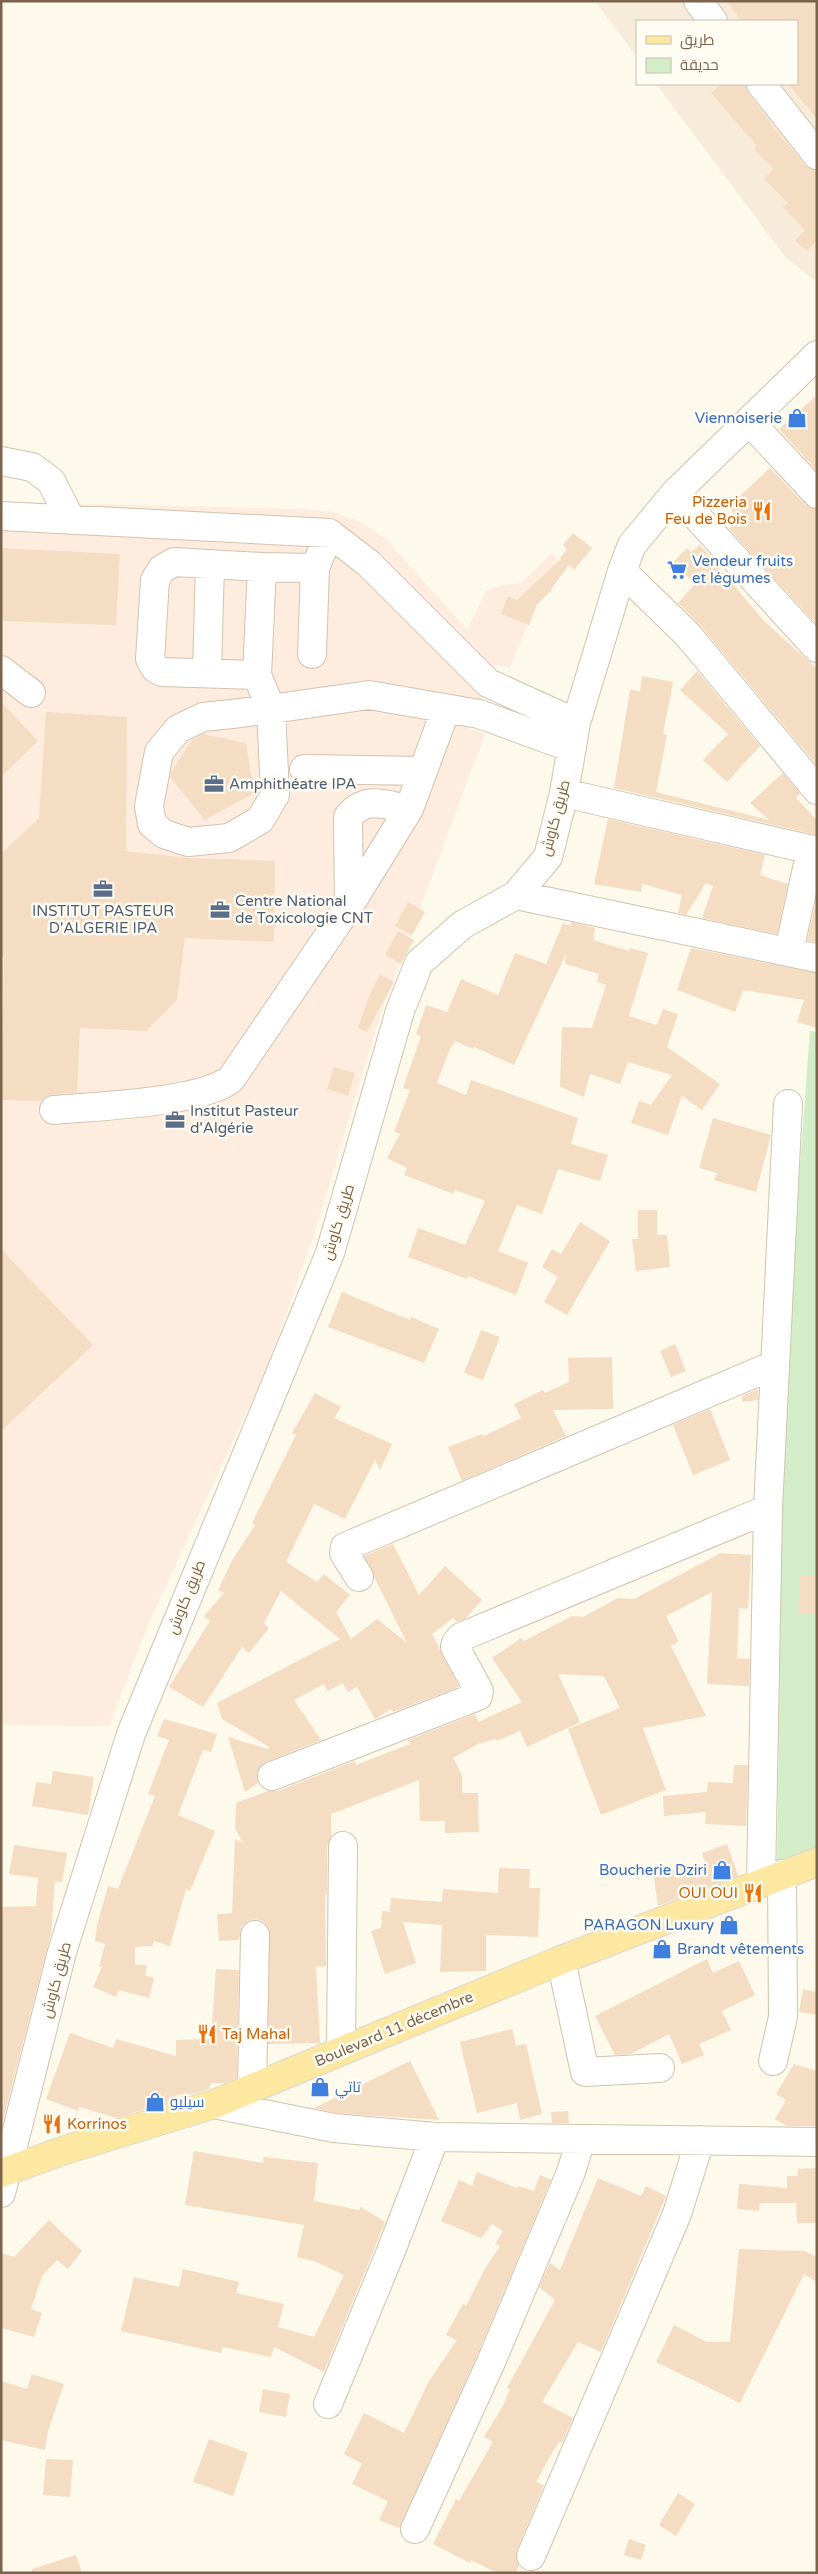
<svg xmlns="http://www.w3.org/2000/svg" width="818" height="2574" font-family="'Varela Round',Cairo,sans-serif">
  <rect width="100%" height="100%" fill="#fdf9eb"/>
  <path fill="#f6ecd9" d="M595,1h222v281l-31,-24 -130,-174h141v-63h-160v36z"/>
  <path fill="#feecdf" d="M1,502l303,7 30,3 27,10 26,18 80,90 19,-39 16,-6 19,-2 31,-30 12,15 -25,27 -29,73 -13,-4 -28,64 16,6 -102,272 -69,228 -47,134 -119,256 -39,102 -108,-1z"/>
  <path fill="#d2edc8" d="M810,1031l7,1v818l-40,11 7,-478z"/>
  <path fill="#f4ddc2" d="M726,1h91v118l-29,-35h9v-63h-55z
    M721,84h24l4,10 22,30 34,41 12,5v73l-2,-1 -8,9 -12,-10 10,-11 -22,-23 5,-4 -24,-24 9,-10 -19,-20 3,-3 -46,-53z
    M817,395v76l-38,-42z
    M770,468l36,37 11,4v116l-88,-96 10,-10 -11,-12z
    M573,533l19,15 -18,22 -5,-5 -18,24 1,1 -15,14 -8,21 -28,-11 7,-18 9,4 44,-41 -1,-1 7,-9 -4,-4z
    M700,545l63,75 54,49v96l-118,-141 -21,-21 17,-19 -22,-22 14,-14 4,4z
    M1,548l119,6 -4,71 -115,-4z
    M697,671l63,75 -33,36 -24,-22 25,-26 -48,-44z
    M642,676l31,6 -10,52 4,1 -11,57 113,28 -19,-17 33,-30 17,20 -4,5 21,22v15l-203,-47 16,-98 10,1z
    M1,702l37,39 -37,36z
    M46,712l81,5 -1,134 63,7 86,3 -1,81 -89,-4 -8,62 -31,31 -66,-3 -3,64 -25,3 -10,6 -41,-1 3,-143 -3,2v-105l38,-36z
    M203,734l43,9 8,50 -49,27 -35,-43 1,-5 21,-32z
    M608,819l157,36 -5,20 28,9 -11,50 -75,-16 11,-32 -7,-3 -20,32 -8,-2 4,-18 -40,-11 -1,8 -47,-8z
    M817,897v45l-10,-2z
    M408,902l17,10 -13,23 -17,-9z
    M571,922l24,6 -2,12 36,11 1,-3 18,5 -19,63 28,9 6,-16 15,5 -11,33 53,37 -18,26 -20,-14 -14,39 -37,-12 8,-22 12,4 21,-30 -44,-13 -8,22 -30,-10 -6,23 -24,-10 2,-60 30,1 14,-43 -9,-3 2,-8 -34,-10 1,-10 -52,111 -40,-18 -1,2 -18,-8 -2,5h-2l-14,37 29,12 5,-15 107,38 -7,26 37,11 -8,26 -42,-12 -16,45 -25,-9 -19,46 30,12 -12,32 -48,-19 -1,3 -59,-22 10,-29 47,17 20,-44 -30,-11 -2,4 -49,-19 3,-7 -20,-10 13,-24 -6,-2 16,-42 -7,-2 18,-52 -5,-2 10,-29 21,7 14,-33 37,16 17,-42 31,11 17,-41 8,3z
    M398,931l16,9 -13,24 -16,-9z
    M691,948l126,25v55l-20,-6 7,-22 -61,-10 -8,22 -58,-22z
    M380,974l14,8 -27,50 -9,-4 11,-32z
    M334,1067l21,6 -7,23 -21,-7z
    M713,1118l58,17 -15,57 -42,-12 3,-7 -18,-5z
    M638,1210h19v25h10l3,32 -34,4 -4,-32h6z
    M580,1222l30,19 -43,74 -23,-13 14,-25 -16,-10 10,-18 9,5z
    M1,1249l92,96 -92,86z
    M342,1292l68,28 1,-3 28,12 -15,34 -96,-36z
    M481,1330l19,7 -17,43 -19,-7z
    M675,1344l11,27 -15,6 -11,-26z
    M612,1357l1,52 -60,1 13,26 -104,45 -14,-34 34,-13 2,2 37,-18 -7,-14 29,-14 2,3 24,-11 -1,-24z
    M758,1389v11l-16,2v-6z
    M315,1393l26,14 -7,11 58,26 -12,26 -5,-10 -30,59 -31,-15 -28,58 31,20 7,-8 26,21 -14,17 15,27 26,-20 30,24 -43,-87 29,-12 26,51 26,-29 37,34 -17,19 -8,3 -4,-4 -21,16 27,53 -66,25 -2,-3 -16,10 -18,-32 -9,5 -5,-9 -15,8 -4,-7 -30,16 27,40 -55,22 -6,5 -3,6 1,10 -13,9 -17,-55 40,12 1,-2 -47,-28 -5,-16 123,-64 -59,-48 -17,32 5,5 -20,25 -7,-6 -39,60 -34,-20 41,-66 -6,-5 20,-23 -6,-3 15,-31 22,-34 -3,-2 44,-88 -4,-2z
    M710,1409l20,51 -37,15 -20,-50z
    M721,1553l30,2 -3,54 -9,-1 -2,50 13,1 -1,27 -42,-2 5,-92 -46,24 13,26 -8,4 35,70 -63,12 23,62 -65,25 -33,-86 52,-21 -16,-32 -46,-2 22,48 -53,25 -7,-16 -23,10 -1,-2 -18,5 -25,14 9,17v18h16l1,39 -34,1v-12h-25l-1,-41 -88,34v23l-4,9v48h-2l1,72 -10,1 4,76 -52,1 1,-116 -6,-7 -7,-2 -8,2 -7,6 -2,13 -20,1 -2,-27 15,-1 3,-74 8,4 -8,-15 1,-25 32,-12h10l77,-30 1,4 54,-21 -2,-4 67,-26 3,8 44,-20 -30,-44 29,-20 3,3 48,-25 11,1 35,-19 16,1z
    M800,1575l17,1v38l-19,-1z
    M164,1719l53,15 -6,18 -8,-2 -25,65 37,16 -25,60 -4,-2 -16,57 -16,-5 -2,5 -17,1v18h12l-2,10 9,3 -5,20 -30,-8 -3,7 -23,-10 9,-20h-3l6,-23 -10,-3 2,-16 11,-39 10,3 37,-93 -7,-2 21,-54 -12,-4z
    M734,1765h14l-2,61 -41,-2 1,-12 -42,4 -1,-20 44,-4 1,-10 25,1z
    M53,1771l41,6 -6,38 -56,-9 4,-24 15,2z
    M727,1844l11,32 -80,30 -5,-34 53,-7 -4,-12z
    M14,1845l53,8 -5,29 -7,-1 -4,53 -50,194v-221l35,-1 2,-28 -29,-4z
    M499,1868l31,1 -1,19h11l-2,49 -52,-2v36l-46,1 2,-47 -39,-3 13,41 -31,11 -14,-43 10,-3 1,-17 8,1 1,-14 51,4 1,-13 55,4z
    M707,1959l6,14 26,-12 16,34 -33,16 9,19 -32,14 5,11 -22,9 -13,-30 -38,20 -16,1 -20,-39z
    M216,1969l23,1 -2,108 -12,5h-14l-2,6 -16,5 -17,1 2,4 -62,19 -36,-11 -2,4 -32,-12 24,-66 43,15 3,-9 60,17v-16l35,-1z
    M803,1989l14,3v23l-18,-3z
    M512,2029l4,17 10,-2 16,70 -22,6 -3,-17 -40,10 -17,-71z
    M410,2061l29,59 -103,-7 -22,-5z
    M794,2064l23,7v55h-30l-12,-7 11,-19 -10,-6z
    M568,2111l1,12h-17l-1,-11z
    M194,2151l69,12 1,-6 54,6 -4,38 45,9 2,-3 24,15 -61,150 -50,-25 -3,10 -48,-10 -2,6 -100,-22 13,-54 45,10 4,-18 56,13 -3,11 48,11 -6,23 36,10 30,-62 -30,-14 -17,-4 7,-32 -119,-20z
    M817,2168v55h-20l-1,-20h-36l-1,8 -22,-2 2,-25 48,4v-12h11v-7z
    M477,2172l40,16 1,-2 16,5 6,-16 11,5 -74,176 -78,172 -20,-8 9,-19 -36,-17 10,-20 -18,-10 20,-41 40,20 25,-52 28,-41 -11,-5 17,-31 3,2 20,-39 14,-21 -5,-2 8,-13 -11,-7 -11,14 -40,-17 18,-41 13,6z
    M598,2178l43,18 5,-10 20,10 -65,156 -23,-10 -36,60 31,16 -11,25 -2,-2 -7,10 -17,31 8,3 -27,65 -1,8 3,8 -3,7h-19l-26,-13 -1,3 -37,-19 23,-45 3,2 34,-59 -9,-5 19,-31 7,-17 -3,-1 48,-88 -16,-13 11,-24 10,7z
    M49,2220l33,31 -14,18 -11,-9 -15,16 -11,33 11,4 -8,24 -33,-9v-75l13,4z
    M739,2249l65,2 13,6v25l-13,-8 -64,129 -84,-41 18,-37 33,17h23z
    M32,2374l32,10 -16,47 -3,19 -44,-10v-59l26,8z
    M263,2389l27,5 -4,23 -27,-5z
    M209,2439l39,14 -15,43 -40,-14z
    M46,2459l27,1 -3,37 -27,-2z
    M678,2493l17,11 -19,32 -17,-11z
    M629,2539l17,6 -5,15 -17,-5z
    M76,2555l6,18h-50v-4z"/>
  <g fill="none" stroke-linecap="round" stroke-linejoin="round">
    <defs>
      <path id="minor" d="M698,1l15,20
        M761,84l56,71
        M749,421l68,73
        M1,461l31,6 19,14 20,39
        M675,493l142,155
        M1,516l328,17 39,30 120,120 88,40
        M315,568l-53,-1 -5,108 14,34 4,86 -15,25 -31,18 -41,4 -24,-8 -12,-10 -3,-18 10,-54 19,-23 25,-12 29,-3 39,-5 98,-14 110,19 93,34
        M622,571l65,63 130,156
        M312,654l3,-86 7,-17
        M1,670l30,23
        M207,673l3,-109
        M257,675l-95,-3 -7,-4 -5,-9 5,-79 7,-11 12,-7 88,5
        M304,769l119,2
        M564,793l253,58
        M516,895l301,63
        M349,906l-1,-89c18,-22 36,-12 61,-8
        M789,951l22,-101
        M54,1110c42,-4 147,-7 177,-31l118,-173 60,-97 37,-100
        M359,1577l-15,-24 1,-6 429,-182
        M272,1776l206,-80 1,-5 -24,-44 1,-4 5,-6 307,-128
        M761,1881l7,-372 20,-405
        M561,1960l24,112 75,-4
        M341,2051l2,-205
        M773,2061l10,-44 -1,-143
        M252,2088l3,-153
        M214,2104l120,24 101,9 382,5
        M1,2193l61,-241 69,-218 199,-481 70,-242 19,-48 43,-38 54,-30 32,-38 16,-64 12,-70 46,-152 10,-26 43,-52 142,-138
        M328,2404l63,-153 44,-114
        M415,2529l76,-167 80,-190 10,-33
        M531,2556l146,-342 23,-74"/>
      <path id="major" d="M1,2173l67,-24 146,-45 347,-144 256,-98"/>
    </defs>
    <use href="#minor" stroke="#d2c3af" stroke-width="30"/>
    <use href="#major" stroke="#ddd6d0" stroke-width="30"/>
    <use href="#minor" stroke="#fff" stroke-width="28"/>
    <use href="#major" stroke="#fde8a2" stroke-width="28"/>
  </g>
  <defs>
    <symbol id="shop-bare" viewBox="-9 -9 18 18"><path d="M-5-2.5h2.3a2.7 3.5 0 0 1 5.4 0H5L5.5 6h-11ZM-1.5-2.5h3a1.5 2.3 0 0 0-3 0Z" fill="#3f7fe0" stroke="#fffcf3" stroke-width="2.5" paint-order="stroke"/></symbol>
    <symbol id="restaurant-bare" viewBox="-9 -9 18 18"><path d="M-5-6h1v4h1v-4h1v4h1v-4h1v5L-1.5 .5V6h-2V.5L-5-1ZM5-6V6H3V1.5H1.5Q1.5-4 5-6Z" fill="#e8710a" stroke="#fffcf3" stroke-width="2.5" paint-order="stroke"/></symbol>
    <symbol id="supermarket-bare" viewBox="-9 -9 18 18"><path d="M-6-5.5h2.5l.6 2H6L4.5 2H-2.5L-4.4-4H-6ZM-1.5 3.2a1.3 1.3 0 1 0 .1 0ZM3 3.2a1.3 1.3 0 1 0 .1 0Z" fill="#3f7fe0" stroke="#fffcf3" stroke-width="2.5" paint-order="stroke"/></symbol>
    <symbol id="office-bare" viewBox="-9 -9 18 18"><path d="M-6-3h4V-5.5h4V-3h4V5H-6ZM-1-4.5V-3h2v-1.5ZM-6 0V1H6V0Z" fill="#5c6f8a" stroke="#fffcf3" stroke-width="2.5" paint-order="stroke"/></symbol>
  </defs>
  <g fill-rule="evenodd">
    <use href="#shop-bare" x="783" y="404" width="28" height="28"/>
    <use href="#restaurant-bare" x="748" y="497" width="28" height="28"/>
    <use href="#supermarket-bare" x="663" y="556" width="28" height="28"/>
    <use href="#office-bare" x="200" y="770" width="28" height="28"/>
    <use href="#office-bare" x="89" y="875" width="28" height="28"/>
    <use href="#office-bare" x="206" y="896" width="28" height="28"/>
    <use href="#office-bare" x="161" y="1106" width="28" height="28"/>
    <use href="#shop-bare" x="708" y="1856" width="28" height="28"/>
    <use href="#restaurant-bare" x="739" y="1879" width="28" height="28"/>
    <use href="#shop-bare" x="715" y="1911" width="28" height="28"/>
    <use href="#shop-bare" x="648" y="1935" width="28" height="28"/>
    <use href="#restaurant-bare" x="193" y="2020" width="28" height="28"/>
    <use href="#shop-bare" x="306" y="2073" width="28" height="28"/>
    <use href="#shop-bare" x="141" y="2088" width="28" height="28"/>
    <use href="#restaurant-bare" x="38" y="2110" width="28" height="28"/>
  </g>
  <g text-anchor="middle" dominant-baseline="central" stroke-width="5" stroke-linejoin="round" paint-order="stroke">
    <g font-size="15" fill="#366cbe" stroke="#fffcf3" text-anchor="start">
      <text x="782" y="418" text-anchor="end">Viennoiserie</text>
      <text x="692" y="561">Vendeur fruits<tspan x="692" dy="17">et légumes</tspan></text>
      <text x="707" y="1870" text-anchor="end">Boucherie Dziri</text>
      <text x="714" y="1925" text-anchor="end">PARAGON Luxury</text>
      <text x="677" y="1949">Brandt vêtements</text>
      <text x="335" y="2087">تاتي</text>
      <text x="170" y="2102">سيليو</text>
    </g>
    <g font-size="15" fill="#c56008" stroke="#fffcf3" text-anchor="end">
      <text x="747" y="502">Pizzeria<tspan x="747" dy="17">Feu de Bois</tspan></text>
      <text x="738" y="1893">OUI OUI</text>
      <text x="222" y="2034" text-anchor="start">Taj Mahal</text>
      <text x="67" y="2124" text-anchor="start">Korrinos</text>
    </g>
    <g font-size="15" fill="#4e5e75" stroke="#fffcf3" text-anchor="start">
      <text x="229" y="784">Amphithéatre IPA</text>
      <text x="235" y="901">Centre National<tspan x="235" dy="17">de Toxicologie CNT</tspan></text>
      <text x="103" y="911" text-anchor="middle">INSTITUT PASTEUR<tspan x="103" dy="17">D'ALGERIE IPA</tspan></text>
      <text x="190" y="1111">Institut Pasteur<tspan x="190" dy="17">d'Algérie</tspan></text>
    </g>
    <g font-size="15" fill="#7b634c" stroke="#fffcf3">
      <text transform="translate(555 818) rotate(-75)">طريق كاوش</text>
      <text transform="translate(338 1222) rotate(-73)">طريق كاوش</text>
      <text transform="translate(186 1597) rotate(-68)">طريق كاوش</text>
      <text transform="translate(56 1980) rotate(-75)">طريق كاوش</text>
      <text transform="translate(394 2029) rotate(-23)">Boulevard 11 décembre</text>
    </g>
  </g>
  <rect width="818" height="2574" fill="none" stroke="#7b634c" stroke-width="5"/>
  <rect x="636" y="20" width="162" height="65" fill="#fffcf3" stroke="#cabfb0"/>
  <rect x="646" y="36" width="25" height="8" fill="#fde8a2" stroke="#cabfb0"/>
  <text x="680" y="45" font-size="15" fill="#7b634c">طريق</text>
  <rect x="646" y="58" width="25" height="15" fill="#d2edc8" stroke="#cabfb0"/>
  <text x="680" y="70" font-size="15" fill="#7b634c">حديقة</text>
</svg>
